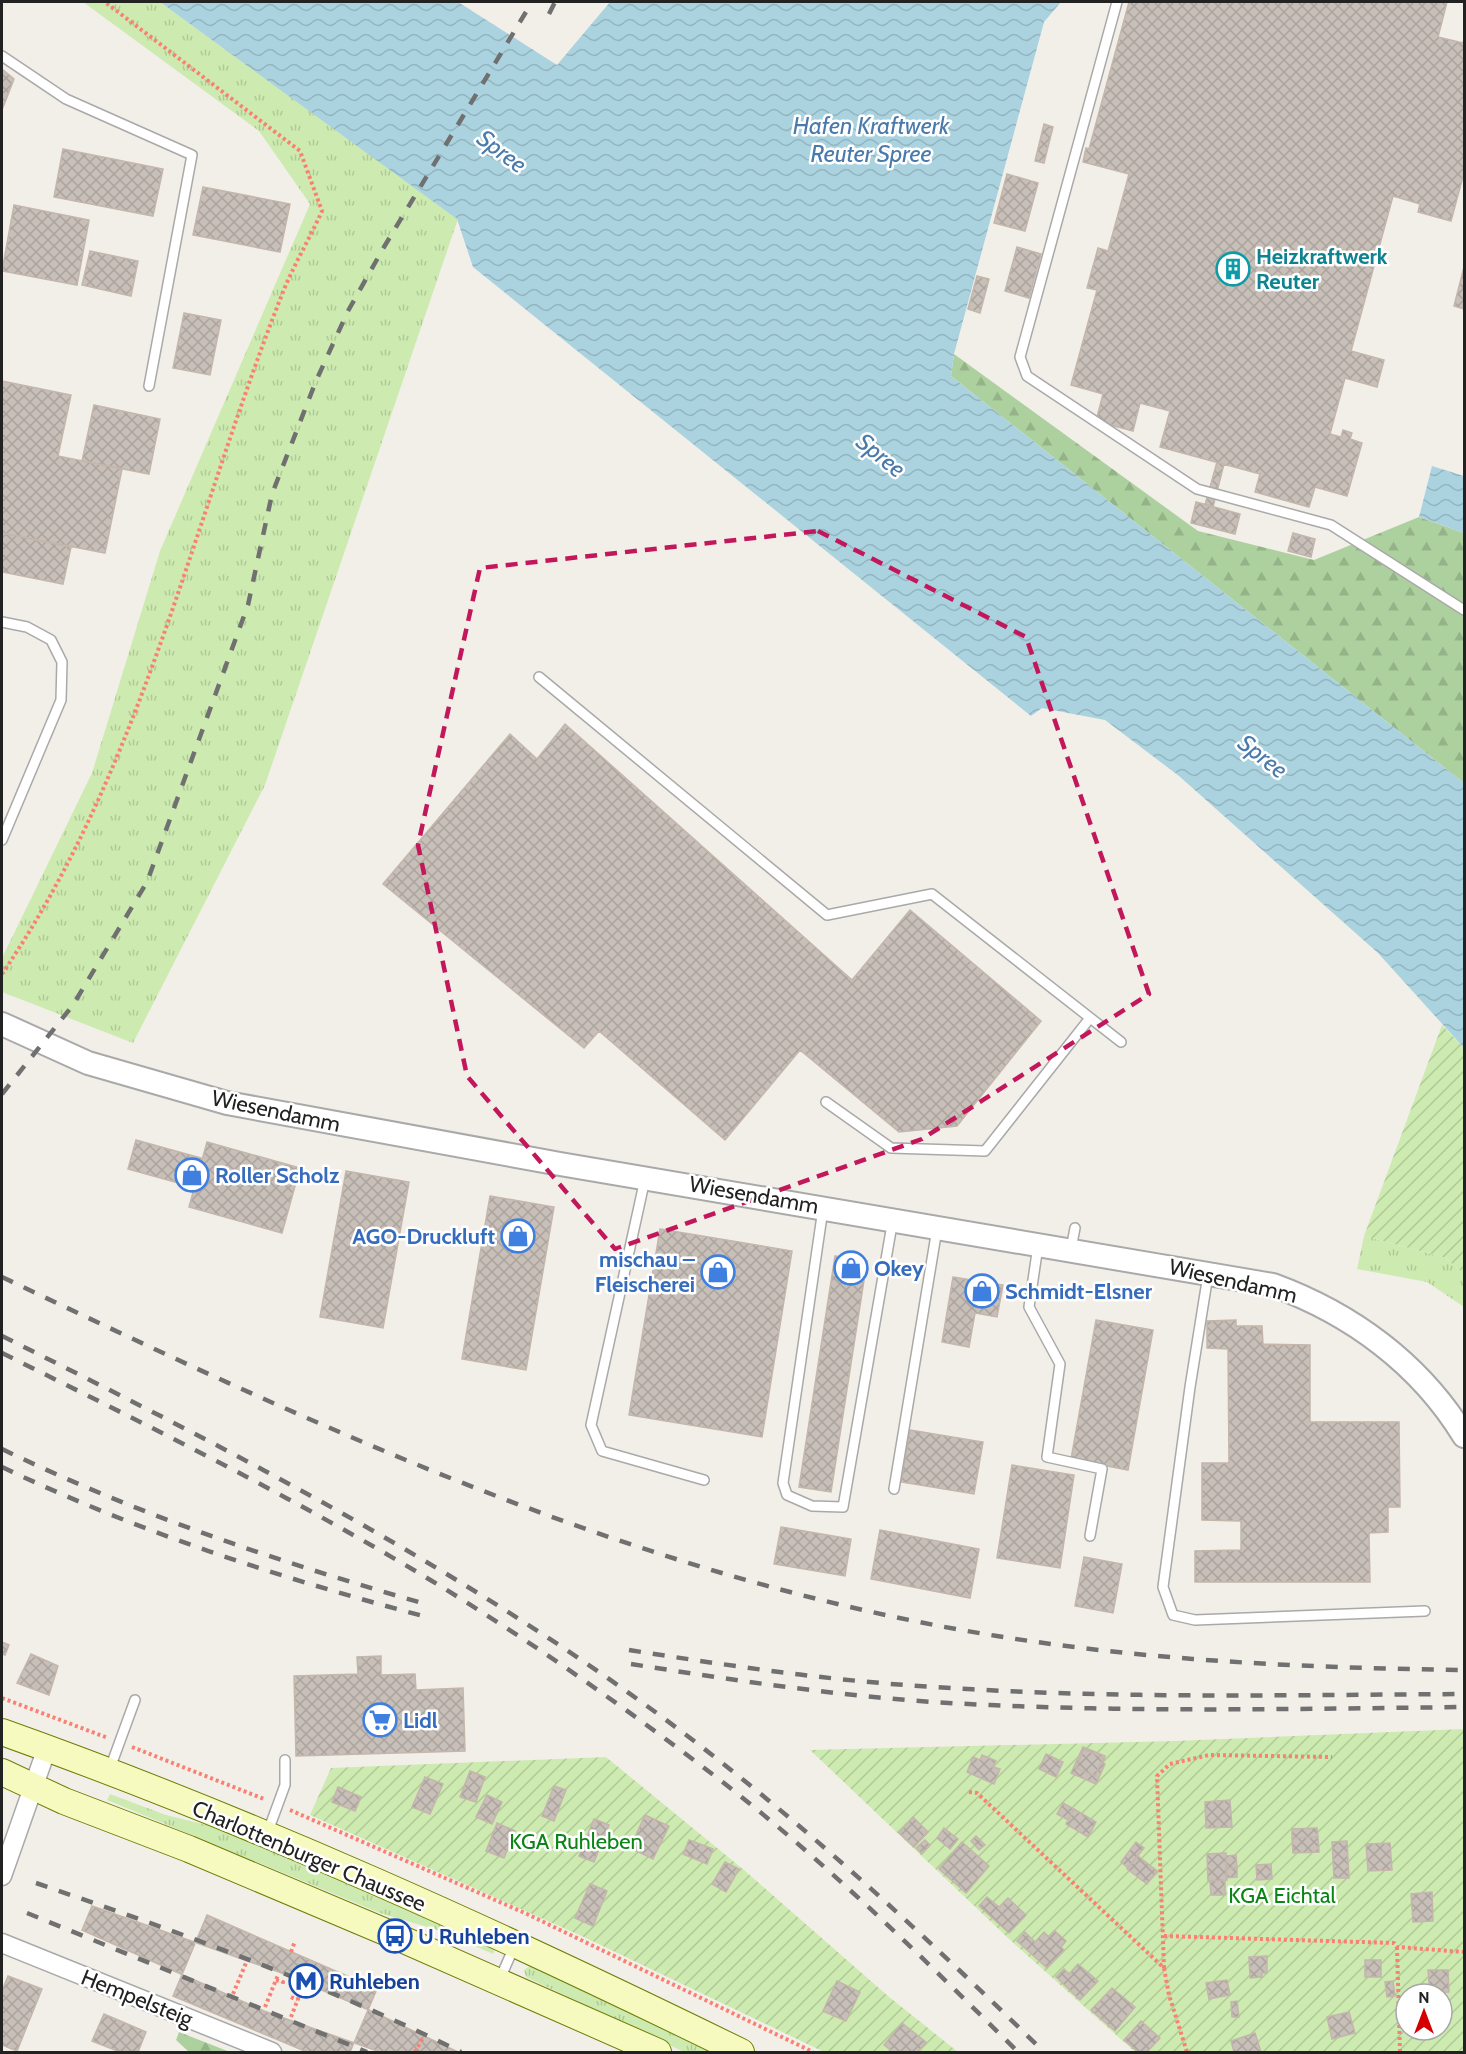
<svg xmlns="http://www.w3.org/2000/svg" width="1466" height="2054" font-family="Cabin,sans-serif">
  <defs>
    <pattern id="grass-tufts" width="24" height="20" patternUnits="userSpaceOnUse" patternTransform="scale(1.5)"><rect width="24" height="20" fill="#cdebb0"/><path d="M3 7l-1-3M5 7V3M7 7l1-3M15 17l-1-3M17 17v-4M19 17l1-3" fill="none" stroke="#b0c997"/></pattern>
    <pattern id="forest-firs" width="22" height="20" patternUnits="userSpaceOnUse" patternTransform="scale(1.5)"><rect width="22" height="20" fill="#add19e"/><path d="M5 1l3.5 6h-7zM16 11l3.5 6h-7z" fill="#95b388"/></pattern>
    <pattern id="garden-furrows" width="10" height="10" patternUnits="userSpaceOnUse" patternTransform="scale(1.5)"><rect width="10" height="10" fill="#cdebb0"/><path d="M-1 1l2-2M0 10L10 0M9 11l2-2" fill="none" stroke="#b0c997"/></pattern>
    <pattern id="water-waves" width="16" height="10" patternUnits="userSpaceOnUse" patternTransform="scale(1.5)"><rect width="16" height="10" fill="#aad3df"/><path d="M0 5q4-4 8 0t8 0" fill="none" stroke="#92b5bf"/></pattern>
    <pattern id="building-cross-hatch" width="8" height="8" patternUnits="userSpaceOnUse" patternTransform="scale(1.5)"><rect width="8" height="8" fill="#c7bfb8"/><path d="M0 0l8 8M0 8l8-8" fill="none" stroke="#aba49e"/></pattern>
  </defs>
  <rect width="100%" height="100%" fill="#f2efe9"/>
  <path fill="url(#grass-tufts)" d="M83,2h77l298,217 -193,566 -132,258 -131,-51v-34l90,-185 68,-222 150,-347 -51,-73z
    M1364,1236l82,22 18,16v33l-37,-25 -70,-13z
    M110,1794l56,21 53,13 277,119 -3,7 -52,-23 -61,-18 -273,-113z
    M531,1965l184,87h-31l-158,-75 -2,-7z"/>
  <path fill="url(#forest-firs)" d="M954,354l244,177 116,29 105,-43 45,16v250l-513,-407z
    M179,2032l51,20h-41l-13,-12z"/>
  <path fill="url(#garden-furrows)" fill-rule="evenodd" d="M1442,1025l22,23v226l-18,-16 -82,-22z
    M1464,1729v323h-329l-127,-114 -198,-188 365,-9zM1406,1994h36v36h-36z
    M606,1757l138,113 144,126 70,56h-134l-238,-114 -276,-123 21,-47z"/>
  <path fill="url(#water-waves)" d="M160,2h298l99,63 53,-63h451l-17,20 -90,332 -3,22 513,407v265l-86,-95 -199,-177 -74,-56 -63,-12 -11,8 -558,-449 -16,-48z
    M1432,466l32,10v57l-45,-16z"/>
  <path fill="url(#building-cross-hatch)" stroke="#c4b6ab" stroke-width="1.5" fill-rule="evenodd" d="M1129,2h318l-9,35 25,6 1,-4v134l-13,48 -33,-9 2,-8 -27,-8 -42,155 33,9 -7,27 -32,-9 -15,56 11,3 2,-7 9,3 -2,6 12,4 -15,53 -32,-9 -6,20 -54,-15 5,-18 -100,-27 10,-36 -30,-8 -7,28 -37,-10 7,-27 -32,-9 26,-95 -10,-2 11,-40 10,3 21,-77 -46,-12 3,-14 3,1z
    M2,69l12,10 -12,31z
    M1044,124l9,3 -9,36 -9,-2z
    M63,149l100,20 -10,47 -99,-19z
    M1007,174l31,9 -13,48 -31,-8z
    M203,187l87,17 -10,48 -87,-17z
    M14,205l75,15 -12,65 -75,-14z
    M1017,247l24,7 -12,44 -24,-7z
    M90,251l48,10 -7,35 -49,-11z
    M1464,267v42l-10,-3z
    M977,276l12,3 -9,34 -12,-4z
    M184,313l37,7 -11,55 -37,-7z
    M2,381l69,14 -13,61 64,13 -17,84 -103,-20z
    M94,405l66,14 -11,55 -67,-13z
    M1217,462l7,2 -11,43 -8,-2z
    M1196,502l44,12 -5,20 -44,-11z
    M2,533l69,14 -8,37 -61,-12z
    M1293,533l22,6 -4,18 -23,-6z
    M565,724l287,256 58,-70 131,111 -84,105 -58,6 -99,-82 -75,90 -126,-109 -15,17 -201,-164 127,-150 27,25z
    M136,1140l65,18 -8,29 -65,-18z
    M207,1142l93,26 -18,65 -93,-26z
    M346,1171l63,11 -26,146 -63,-11z
    M490,1196l64,11 -28,163 -64,-11z
    M660,1229l132,22 -30,186 -133,-22z
    M835,1256l32,5 -36,231 -32,-5z
    M953,1277l50,8 -6,32 -22,-4 -6,34 -27,-5z
    M1096,1320l57,10 -25,140 -57,-11z
    M1236,1320v6h26l1,18 47,1v77h89l1,85h-12v25l-19,1 1,49h-175v-31l46,-1v-29l-39,-1v-57h27l-1,-114 -21,-1v-27z
    M910,1430l73,12 -9,52 -73,-12z
    M1012,1465l62,10 -14,93 -63,-10z
    M781,1527l70,12 -6,37 -71,-12z
    M880,1530l99,19 -9,49 -99,-19z
    M1084,1557l38,7 -9,49 -38,-7z
    M2,1642l7,3 -4,10 -3,-1z
    M31,1654l27,12 -9,29 -32,-12z
    M381,1656v19l34,-1 1,16 47,-2 2,63 -169,5 -2,-80 64,-2 -1,-17z
    M1083,1747l22,9 -2,7 2,1 -9,20 -25,-11zM1084,1749l19,9 -8,18 -19,-8z
    M1084,1749l19,9 -8,18 -19,-8z
    M1046,1754l17,8 -7,15 -17,-8z
    M982,1755l14,6 -3,6 7,2 -6,15 -27,-12 6,-15 7,3z
    M470,1771l15,6 -9,25 -16,-5z
    M425,1777l18,7 -13,30 -18,-7z
    M554,1786l12,4 -12,31 -12,-5z
    M338,1787l23,10 -6,14 -23,-9z
    M487,1795l15,7 -10,22 -16,-7z
    M1230,1800l2,27 -26,1 -1,-26z
    M1063,1803l11,6 -6,11 -11,-6z
    M1074,1809l22,13 -8,15 -22,-13z
    M645,1815l24,11 -16,33 -23,-11z
    M913,1817l15,15 -14,15 -15,-14z
    M594,1819l15,6 -15,37 -15,-6z
    M497,1823l18,8 -11,27 -18,-7z
    M944,1828l14,11 -8,10 -13,-11z
    M1317,1828l1,9 -26,1v-9z
    M976,1836l9,9 -6,5 -8,-9z
    M1318,1837l1,15 -26,1 -1,-15z
    M689,1840l24,9 -6,15 -24,-10z
    M925,1840l5,5 -8,9 -6,-6z
    M1347,1841l2,37h-15l-2,-36z
    M962,1842l27,24 -23,27 -27,-24z
    M1136,1842l8,6 -16,20 -7,-6z
    M1390,1843l2,27 -24,1 -2,-27z
    M1226,1853l1,27 -19,1 -1,-27z
    M1236,1855l1,13h-11v-12z
    M1138,1856l19,15 -10,13 -20,-15z
    M725,1862l14,7 -13,23 -14,-8z
    M1271,1864l1,15 -15,1 -1,-15z
    M1226,1868h11v9l-11,1z
    M1225,1880v15h-14l-1,-14z
    M590,1884l17,7 -14,35 -18,-8z
    M1432,1892l1,29 -20,1 -2,-28z
    M987,1897l12,10 9,-9 18,17 -17,18 -30,-27z
    M92,1906l187,66 90,38 89,42h-78l-116,-41 -182,-81z
    M207,1915l170,74 -27,63h-43l-134,-56z
    M1055,1931l11,10 -5,6 3,3 -17,18 -30,-27 8,-9 10,10 9,-10 5,5z
    M1267,1956v17h-5v4l-12,1 -1,-21z
    M1365,1960h16v17h-16z
    M1078,1964l20,17 -18,19 -24,-23 8,-8 5,5z
    M1428,1970h20l1,22 -19,1z
    M8,1976l34,13 -25,62 -15,-6v-54z
    M1227,1980l3,15 -21,4 -3,-16z
    M837,1981l23,11 -14,29 -23,-10z
    M1393,1981l2,15 -8,1 -2,-15z
    M1112,1988l23,19 -20,24 -24,-21z
    M1237,2001l2,16h-7l-1,-15z
    M1349,2012l6,21 -23,6 -5,-22z
    M104,2014l42,18 -8,20h-18l-28,-11z
    M1141,2021l19,17 -13,14h-9l-14,-12z
    M902,2023l24,19 -8,10h-25l-9,-7z
    M1255,2033l6,19h-27l-3,-11z"/>
  <g fill="none" stroke-linecap="round" stroke-linejoin="round">
    <defs>
      <path id="service" d="M1117,2l-97,355 7,19 170,113 134,36 133,85
        M2,56l64,43 126,56 -43,231
        M2,622l25,5 24,13 11,22 -1,38 -59,140
        M539,677l288,238 105,-21 189,148
        M826,1102l65,46 94,3 105,-133
        M645,1179l-54,246 11,26 102,29
        M823,1209l-40,274 4,12 25,11 31,1 50,-288
        M1038,1246l-9,61 31,57 -13,93 55,12 -12,67
        M1071,1249l4,-21
        M1208,1275l-18,112 -27,200 10,28 22,5 230,-9
        M894,1489l43,-260
        M109,1771l26,-71
        M267,1834l18,-49v-25
        M499,1981l15,-34"/>
      <path id="minor" d="M2,1876l45,-128
        M2,1943l270,109"/>
      <path id="tertiary" d="M2,1024l86,39 139,40 333,61 713,121c79,29 147,79 191,151"/>
      <path id="secondary" d="M2,1732c253,90 498,202 739,320
        M2,1772l62,29 125,48 206,87 263,116"/>
    </defs>
    <use href="#service" stroke="#a9a9a9" stroke-width="12"/>
    <use href="#minor" stroke="#a9a9a9" stroke-width="21"/>
    <use href="#tertiary" stroke="#a9a9a9" stroke-width="26"/>
    <use href="#secondary" stroke="#707d05" stroke-width="28"/>
    <path stroke="#fa8072" stroke-width="4" stroke-dasharray="3 3" stroke-linecap="butt" d="M2,974c139,-204 190,-450 279,-677 11,-29 28,-57 41,-86l-22,-60 -195,-149
      M2,1698l106,40
      M132,1747l132,52
      M969,1792l8,1 187,175 -7,-192 13,-12 39,-9 123,2
      M290,1810l237,104 286,138
      M1164,1936l230,7 3,4 67,5
      M1397,1947l3,105
      M291,1952l4,-11
      M1164,1968l5,27 18,57
      M276,1980l7,2 -1,3
      M233,1994l13,-31
      M291,1997l6,3
      M265,2007l13,-32
      M291,2017l12,-31
      M415,2052l8,-14"/>
    <use href="#service" stroke="#fff" stroke-width="9"/>
    <use href="#minor" stroke="#fff" stroke-width="18"/>
    <use href="#tertiary" stroke="#fff" stroke-width="22"/>
    <use href="#secondary" stroke="#f7fabf" stroke-width="26"/>
    <path stroke="#707070" stroke-width="4.5" stroke-dasharray="12 12" stroke-linecap="butt" d="M549,14l6,-12
      M2,1094l71,-89 74,-123 101,-277 24,-111 44,-113 32,-70 36,-64 148,-245
      M2,1277c319,152 643,303 995,359 154,25 312,32 467,34
      M2,1336c249,124 500,253 719,426 114,90 220,189 323,290
      M2,1353c145,72 291,144 430,228 92,56 181,118 267,183 115,86 218,188 319,288
      M2,1449c134,65 277,113 420,154
      M2,1467c134,64 278,111 421,149
      M629,1650c102,16 203,31 306,37 176,12 353,8 529,7
      M631,1664c101,16 201,31 302,38 177,11 355,7 531,5
      M36,1883c145,50 288,101 425,169
      M27,1913l340,139"/>
  </g>
  <path fill="none" stroke="#c2185b" stroke-width="4.5" stroke-dasharray="12 8" stroke-linejoin="round" d="M818,531l208,106 123,357 -227,145 -307,110 -148,-173 -49,-231 62,-277z"/>
  <defs>
    <symbol id="building-ring" viewBox="-11 -11 22 22"><circle r="9.5" fill="#fff" stroke="#0f9aa8" stroke-width="1.5"/><path d="M-4-6H4V6H1V3H-1V6H-4ZM-2.5-4.3h1.7v1.8h-1.7ZM.8-4.3h1.7v1.8H.8ZM-2.5-1h1.7V.8h-1.7ZM.8-1h1.7V.8H.8Z" fill="#0f9aa8"/></symbol>
    <symbol id="shop-ring" viewBox="-11 -11 22 22"><circle r="9.5" fill="#fff" stroke="#3f7fe0" stroke-width="1.5"/><path d="M-5-2.5h2.3a2.7 3.5 0 0 1 5.4 0H5L5.5 6h-11ZM-1.5-2.5h3a1.5 2.3 0 0 0-3 0Z" fill="#3f7fe0"/></symbol>
    <symbol id="supermarket-ring" viewBox="-11 -11 22 22"><circle r="9.5" fill="#fff" stroke="#3f7fe0" stroke-width="1.5"/><path d="M-6-5.5h2.5l.6 2H6L4.5 2H-2.5L-4.4-4H-6ZM-1.5 3.2a1.3 1.3 0 1 0 .1 0ZM3 3.2a1.3 1.3 0 1 0 .1 0Z" fill="#3f7fe0"/></symbol>
    <symbol id="bus-ring" viewBox="-11 -11 22 22"><circle r="9.5" fill="#fff" stroke="#1a4fb4" stroke-width="1.5"/><path d="M-5-6H5V4H4V6H2V4H-2V6H-4V4H-5ZM-3.5-4V0h7V-4ZM-3.5 1.2v1.5H-2V1.2ZM2 1.2v1.5H3.5V1.2Z" fill="#1a4fb4"/></symbol>
    <symbol id="metro-ring" viewBox="-11 -11 22 22"><circle r="9.5" fill="#fff" stroke="#1a4fb4" stroke-width="1.5"/><path d="M-5.5 5V-5H-3L0 0L3-5H5.5V5H3V-.5L0 4L-3-.5V5Z" fill="#1a4fb4"/></symbol>
  </defs>
  <g fill-rule="evenodd">
    <use href="#building-ring" x="1214" y="250" width="38" height="38"/>
    <use href="#shop-ring" x="173" y="1156" width="38" height="38"/>
    <use href="#shop-ring" x="499" y="1217" width="38" height="38"/>
    <use href="#shop-ring" x="832" y="1249" width="38" height="38"/>
    <use href="#shop-ring" x="699" y="1253" width="38" height="38"/>
    <use href="#shop-ring" x="963" y="1272" width="38" height="38"/>
    <use href="#supermarket-ring" x="361" y="1701" width="38" height="38"/>
    <use href="#bus-ring" x="376" y="1917" width="38" height="38"/>
    <use href="#metro-ring" x="287" y="1962" width="38" height="38"/>
  </g>
  <g text-anchor="middle" dominant-baseline="central" stroke-width="5" stroke-linejoin="round" paint-order="stroke">
    <g font-size="22" font-weight="bold" fill="#0d838f" stroke="#fff" text-anchor="start">
      <text x="1256" y="256">Heizkraftwerk<tspan x="1256" dy="25">Reuter</tspan></text>
    </g>
    <g font-size="22" fill="#222" stroke="#fff">
      <text transform="translate(276 1111) rotate(12)">Wiesendamm</text>
      <text transform="translate(754 1195) rotate(10)">Wiesendamm</text>
      <text transform="translate(1233 1281) rotate(13)">Wiesendamm</text>
      <text transform="translate(309 1856) rotate(23)">Charlottenburger Chaussee</text>
      <text transform="translate(137 1998) rotate(22)">Hempelsteig</text>
    </g>
    <g font-size="22" font-weight="bold" fill="#366cbe" stroke="#fff" text-anchor="start">
      <text x="215" y="1175">Roller Scholz</text>
      <text x="495" y="1236" text-anchor="end">AGO-Druckluft</text>
      <text x="695" y="1259" text-anchor="end">mischau –<tspan x="695" dy="25">Fleischerei</tspan></text>
      <text x="874" y="1268">Okey</text>
      <text x="1005" y="1291">Schmidt-Elsner</text>
      <text x="403" y="1720">Lidl</text>
    </g>
    <g font-size="22" fill="#0c8416" stroke="#fff">
      <text x="576" y="1841">KGA Ruhleben</text>
      <text x="1282" y="1895">KGA Eichtal</text>
    </g>
    <g font-size="22" font-weight="bold" fill="#164399" stroke="#fff" text-anchor="start">
      <text x="418" y="1936">U Ruhleben</text>
      <text x="329" y="1981">Ruhleben</text>
    </g>
    <g font-size="24" font-style="italic" fill="#4a7aab" stroke="#fff">
      <text x="871" y="125">Hafen Kraftwerk<tspan x="871" dy="28">Reuter Spree</tspan></text>
      <text transform="translate(502 151) rotate(37)">Spree</text>
      <text transform="translate(881 455) rotate(39)">Spree</text>
      <text transform="translate(1263 756) rotate(38)">Spree</text>
    </g>
  </g>
  <rect width="1466" height="2054" fill="none" stroke="#222222" stroke-width="6"/>
  <g transform="translate(1424 2012)"><circle r="28" fill="#ffffff" stroke="#a7a7a7" stroke-width="1.5"/>
  <path d="M0-4.5L10 22L0 15L-10 22Z" fill="#d40000"/>
  <text y="-9" font-size="16" font-weight="bold" text-anchor="middle" fill="#222222">N</text>
  </g>
</svg>
